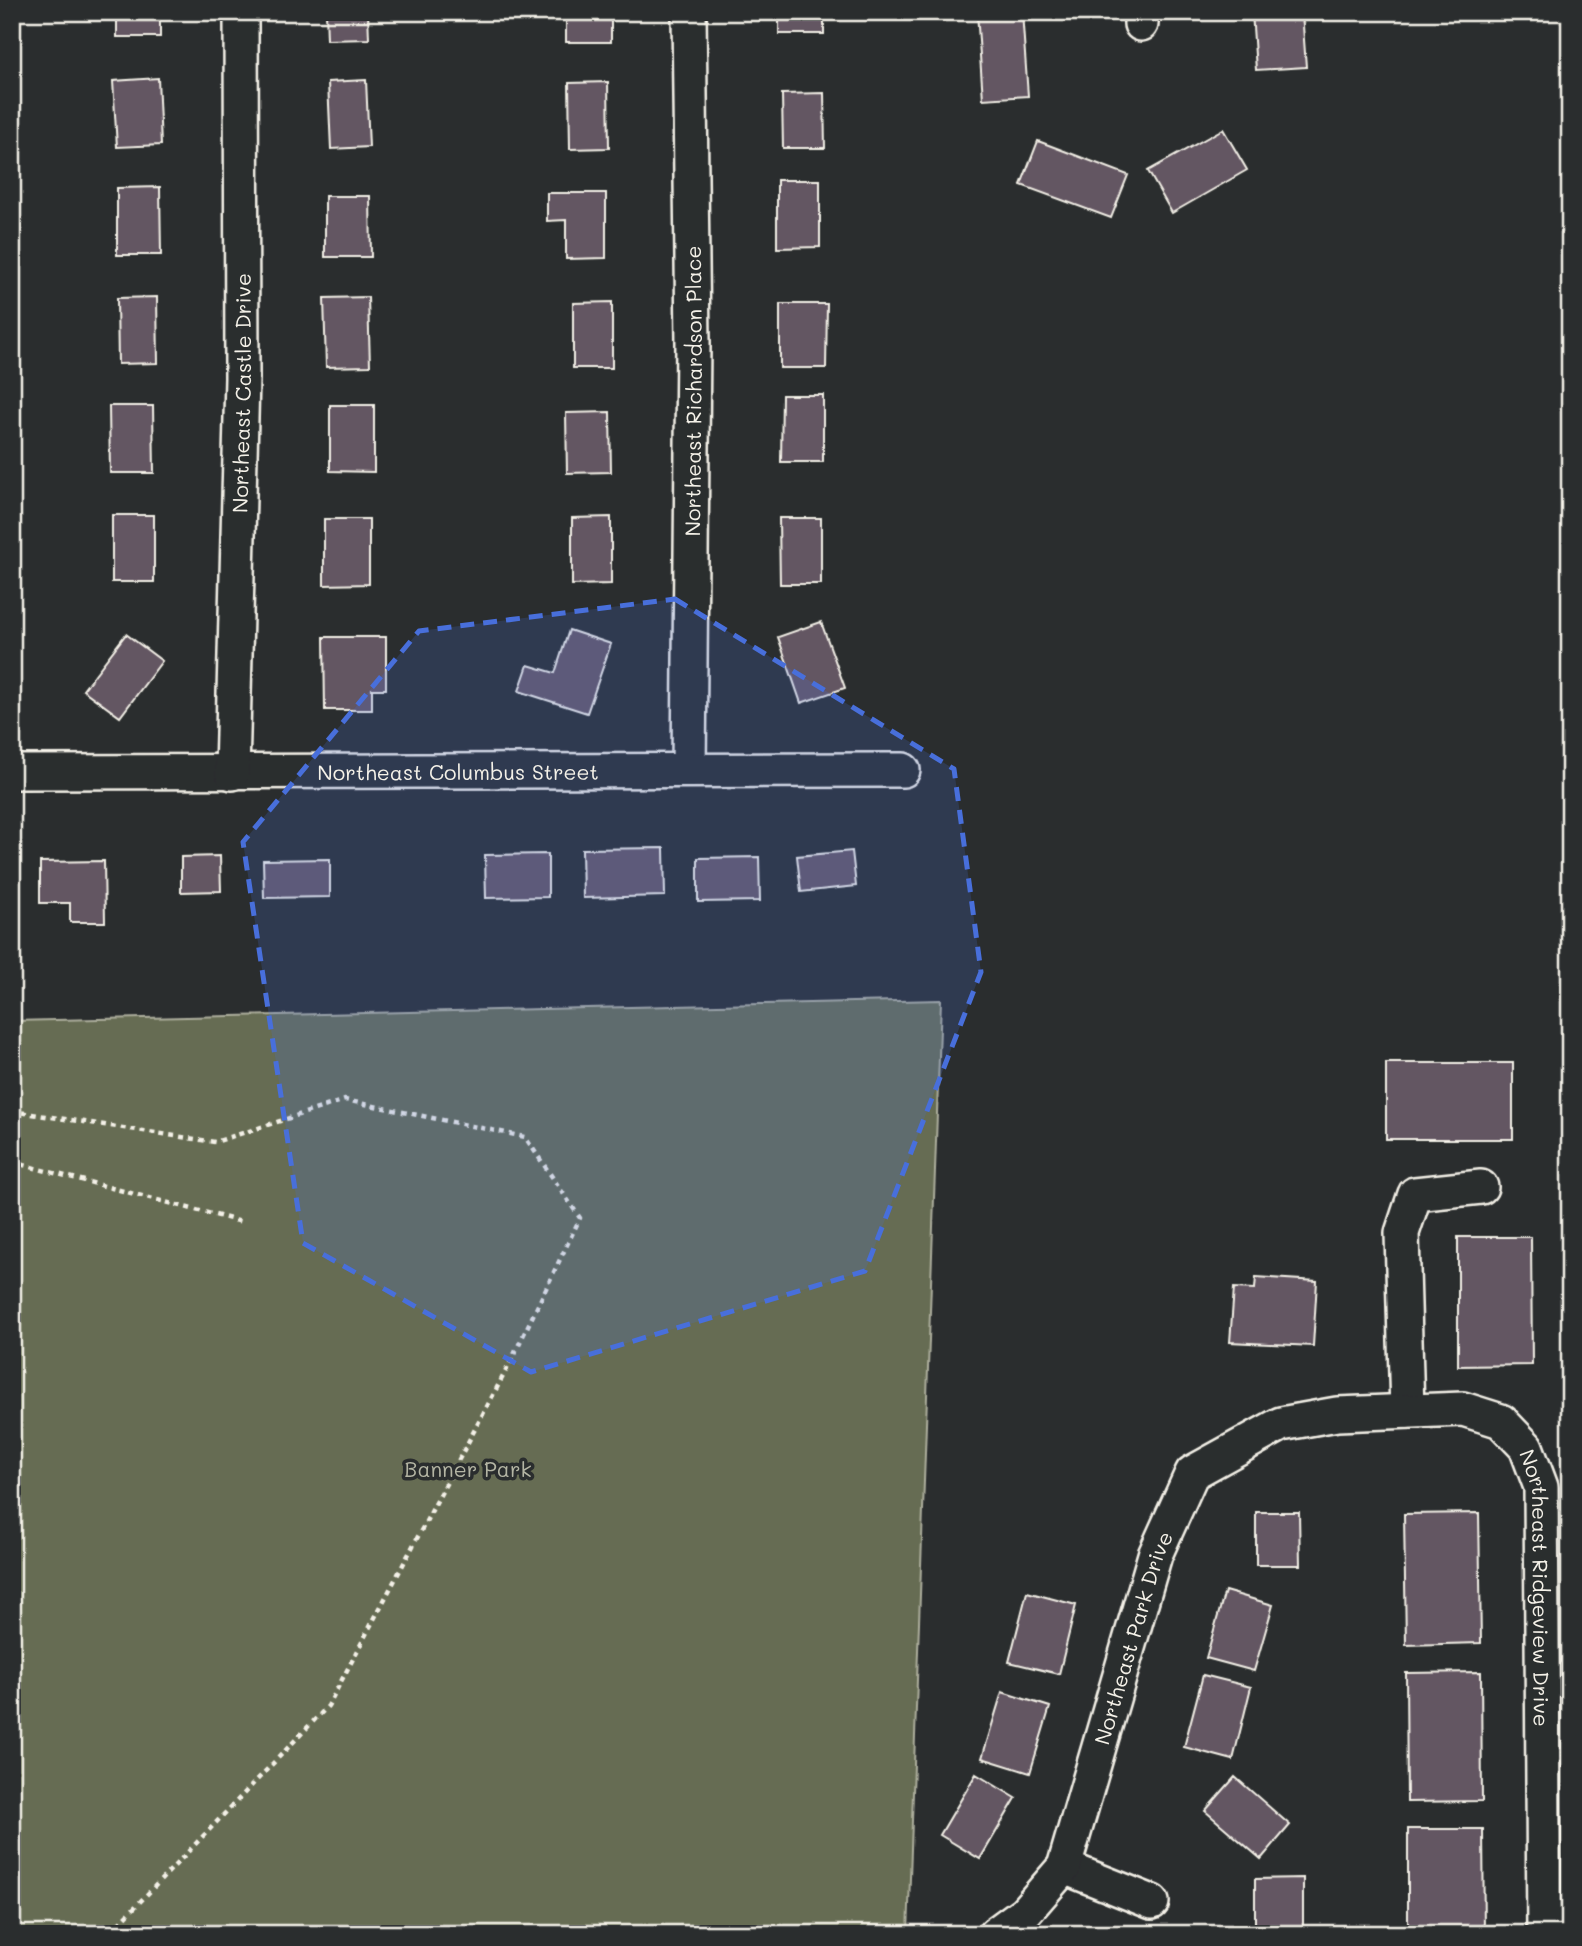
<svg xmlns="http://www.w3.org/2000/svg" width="1582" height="1946" font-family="Mali,sans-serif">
  <rect width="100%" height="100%" fill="#2a2d2e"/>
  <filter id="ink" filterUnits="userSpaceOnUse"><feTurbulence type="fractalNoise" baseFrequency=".0143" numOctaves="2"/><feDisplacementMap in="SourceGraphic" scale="14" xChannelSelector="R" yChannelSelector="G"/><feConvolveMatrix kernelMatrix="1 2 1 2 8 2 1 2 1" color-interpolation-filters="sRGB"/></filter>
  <g filter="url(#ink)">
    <path fill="#666c52" stroke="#adae9d" stroke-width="2" d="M941,1000l-33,934h-896v-913z"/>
    <path fill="#645662" stroke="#f4f1e8" stroke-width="2" d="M117,12h43v25h-43z
      M326,12h42l1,27 -42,1z
      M566,12h45v30h-45z
      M779,12h45v22h-45z
      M977,12h45l6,84 -45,3z
      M1252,12h50l4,55 -50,3z
      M158,78l3,67 -44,2 -4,-66z
      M366,80l3,67 -38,2 -3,-67z
      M608,82l1,66 -39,1 -1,-66z
      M824,93l1,55h-42l-1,-54z
      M1223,129l24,41 -75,43 -24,-42z
      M1038,141l90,34 -17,43 -90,-33z
      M777,180h43v67l-43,1z
      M160,187l1,68h-44v-67z
      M547,193h59v65l-40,1v-39l-19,1z
      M325,196h45l1,61h-46z
      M157,297l1,66 -40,1 -1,-66z
      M368,297l2,69 -44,1 -2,-69z
      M612,302v66h-39v-65z
      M780,304h47l-1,64h-46z
      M782,395h41v67h-42z
      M330,405h44v67l-44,-1z
      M109,406h44l1,67h-44z
      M610,412l1,60 -44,1 -1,-60z
      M112,515h42v67h-42z
      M611,517v67l-39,1v-67z
      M779,518h42v66h-41z
      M324,519h45v65l-45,1z
      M821,622l24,66 -44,15 -23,-66z
      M569,630l42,14 -24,69 -68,-22 9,-26 27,8z
      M126,634l36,27 -42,56 -37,-27z
      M324,637h62v52h-14v21h-47z
      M664,848l1,48 -82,2 -1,-49z
      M852,851l4,35 -55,6 -4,-36z
      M548,854v43l-62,1 -1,-43z
      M220,856l1,35 -40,1v-35z
      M759,857l1,44 -62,1v-44z
      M330,859v38l-66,1 -1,-38z
      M104,861l1,61h-35v-19h-30v-41z
      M1386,1063h127v76h-127z
      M1458,1237h73l1,128 -74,1z
      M1256,1277l61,4 -4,65 -83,-4 4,-54 21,1z
      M1256,1512h43l1,53h-44z
      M1479,1513l2,130 -75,2 -2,-131z
      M1225,1591l48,14 -19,66 -48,-13z
      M1027,1592l49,13 -17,69 -50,-12z
      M1481,1672l1,129 -75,1 -1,-129z
      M1203,1675l48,12 -18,73 -49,-13z
      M1002,1692l48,15 -20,66 -48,-15z
      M976,1774l40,24 -36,61 -40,-24z
      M1235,1777l55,48 -29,34 -56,-48z
      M1408,1829h75l1,105h-76z
      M1303,1878v56h-48v-55z"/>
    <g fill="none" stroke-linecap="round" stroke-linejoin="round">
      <defs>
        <g id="minor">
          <path d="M1141,12v12"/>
          <path id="s1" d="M689,769l4,-426 -4,-331"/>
          <path id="s2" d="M12,772l891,-2"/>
          <path id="s3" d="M232,773l10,-395 -1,-366"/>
          <path d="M1407,1411l-5,-178 13,-39 66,-7"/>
          <path d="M1064,1867l88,35"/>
          <path id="s4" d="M995,1934l30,-22 39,-45 91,-312 37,-82 89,-49 56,-10 126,-5 38,12 25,26 15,40 3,447"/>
        </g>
      </defs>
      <use href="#minor" stroke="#f4f1e8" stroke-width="38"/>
      <path stroke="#f4f1e8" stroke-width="4.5" stroke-dasharray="5 5" stroke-linecap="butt" d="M12,1111l203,31 130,-42 180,37 55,81 -71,147 -181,341 -219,228
        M12,1162l230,60"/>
      <use href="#minor" stroke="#2a2d2e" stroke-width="33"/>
    </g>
  </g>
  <path fill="#486fdb" fill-opacity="0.2" stroke="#486fdb" stroke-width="5" stroke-dasharray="14 9" stroke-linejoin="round" d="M675,599l279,170 27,203 -116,299 -334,101 -228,-129 -60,-401 176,-211z"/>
  <g text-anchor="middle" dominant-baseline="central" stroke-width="7" stroke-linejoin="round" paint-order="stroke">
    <g font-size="21" fill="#f4f1e8" stroke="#2a2d2e">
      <text stroke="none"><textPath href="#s1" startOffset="378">Northeast Richardson Place</textPath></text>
      <text stroke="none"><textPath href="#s3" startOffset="380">Northeast Castle Drive</textPath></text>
      <text stroke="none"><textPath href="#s2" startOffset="446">Northeast Columbus Street</textPath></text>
      <text stroke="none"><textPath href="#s4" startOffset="1015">Northeast Ridgeview Drive</textPath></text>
      <text stroke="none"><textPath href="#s4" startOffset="336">Northeast Park Drive</textPath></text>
    </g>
    <g font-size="21" fill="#b4b5a4" stroke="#2a2d2e">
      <text x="468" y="1468">Banner Park</text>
    </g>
  </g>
  <rect width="1582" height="1946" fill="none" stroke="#2a2d2e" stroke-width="42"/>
  <rect x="21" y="21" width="1540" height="1904" fill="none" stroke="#f4f1e8" stroke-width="2.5" filter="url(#ink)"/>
</svg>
